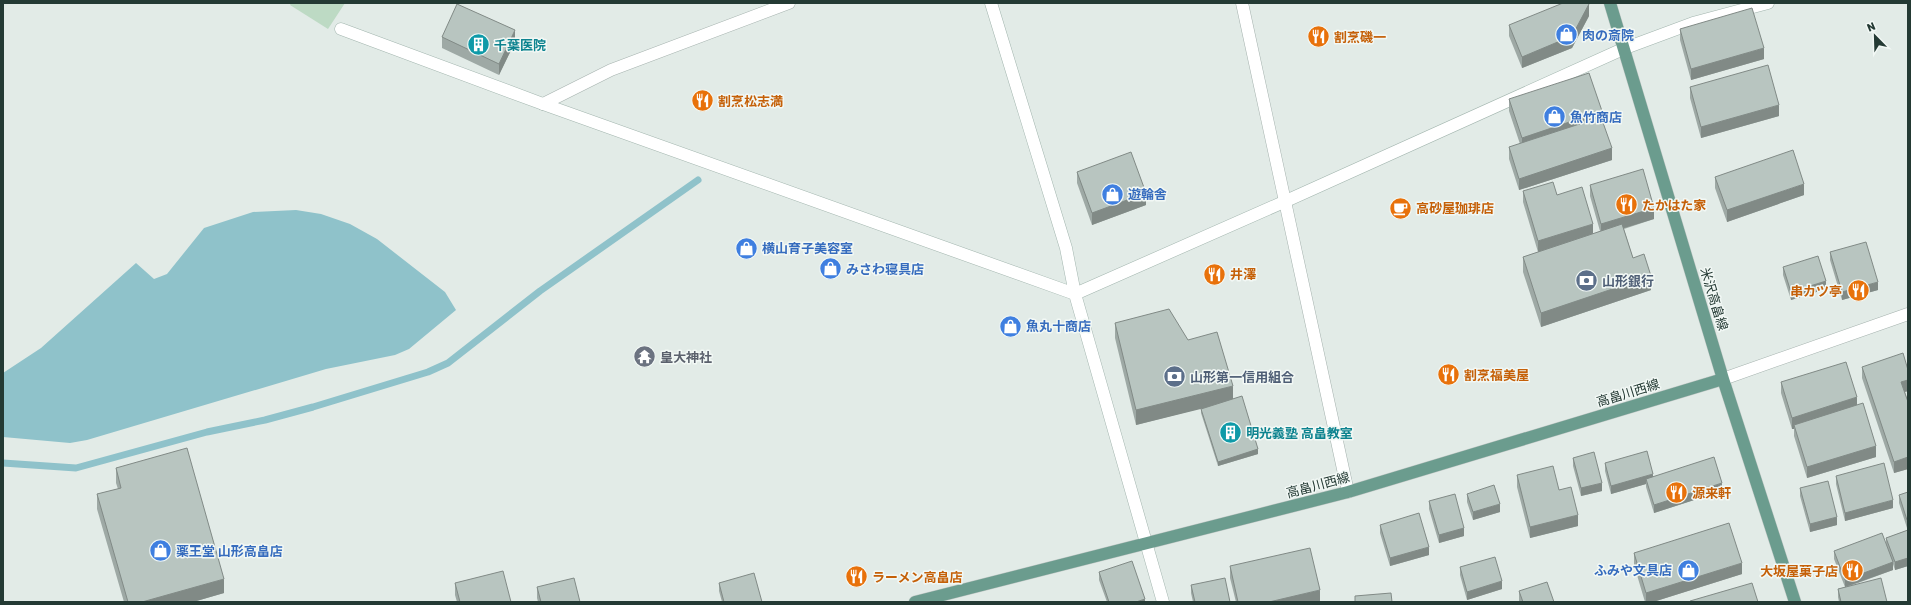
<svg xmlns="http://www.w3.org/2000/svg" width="1911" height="605" font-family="Rubik,'Noto Sans JP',sans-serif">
  <rect width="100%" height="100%" fill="#e2ebe7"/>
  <path fill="#bddac4" d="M291,3h54l-17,26 -38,-24z"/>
  <path fill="#8fc2ca" d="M296,210l25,4 29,10 27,15 68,53 11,18 -47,39 -14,6 -69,14 -239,71 -17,3 -67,-6v-64l38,-25 95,-85 18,16 13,-5 37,-46 49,-16z"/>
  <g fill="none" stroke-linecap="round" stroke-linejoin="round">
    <path stroke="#8fc2ca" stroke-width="7" d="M3,463l73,5 131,-36 58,-12 48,-13 115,-35 20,-9 92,-72 158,-111"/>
    <defs>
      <path id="street" d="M1242,3l106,489
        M543,104l68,-34 178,-67
        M1723,379l185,-65"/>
      <path id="secondary" d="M991,3l75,245 9,46 88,308
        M341,29l202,75 532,190 211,-93 337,-152 70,-26 75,-20"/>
      <path id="primary" d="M1610,3l113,376 72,223
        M915,602l433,-110 375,-113"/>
    </defs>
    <use href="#street" stroke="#a5b2ae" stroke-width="13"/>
    <use href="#secondary" stroke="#a2b5ae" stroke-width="13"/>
    <use href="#primary" stroke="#c2c8c6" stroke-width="13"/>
    <use href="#street" stroke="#fff" stroke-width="12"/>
    <use href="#secondary" stroke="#fff" stroke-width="12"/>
    <use href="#primary" stroke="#6b9c8e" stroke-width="12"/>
  </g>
  <path fill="#9ea9a5" d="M1589,16l-17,32 -50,20 -13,-32v-11z
    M1680,29l84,30 -73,21 -11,-40z
    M442,37l73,5 -16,33 -57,-27z
    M1690,87l89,29 -78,22 -11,-40z
    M1509,99l93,19 10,42 -93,30 -10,-31v-12l11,-3 -11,-33z
    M1077,172l69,33 -54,20 -15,-42z
    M1715,177l89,18 -77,27 -12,-34z
    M1590,185l64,34 -30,10 9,29 18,32 -110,37 -18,-55v-15l15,-5 -15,-50v-11l34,4 36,39 7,-3 -10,-35z
    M1830,252l48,38 -36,10 -12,-40z
    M1783,267l43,22 -35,11 -8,-25z
    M1115,323l73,17 45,59 25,55 -40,12 -17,-53v-4l1,-1 -66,17 -21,-87z
    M1862,367l46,3v21l-3,1 3,9v68l-14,4 -32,-95z
    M1781,382l76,23 19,52 -69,21 -13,-42v-7h-2l-11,-36z
    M1573,458l29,33 -21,5 -8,-30z
    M1605,463l48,14 69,14 -68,22 -8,-26v-3l-35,10 -6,-23z
    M116,468l108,125 -31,9h-69l-27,-93v-15l21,-5 -2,-6z
    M1517,475l42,15 19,36 -48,12 -13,-51z
    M1836,476l57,32 -48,13 -9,-37z
    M1800,488l37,37 -27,7 -10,-36z
    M1908,492v36h-1l-8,-25v-8z
    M1467,494l33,18 -27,8 -6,-18z
    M1429,501l35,35 -25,7 -10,-34z
    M1380,525l49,30 -39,11 -10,-33z
    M1908,530v36l-13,4 -2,-6v6l-43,16 37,16h-48l-1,-5v-8l7,-2 -11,-28v-8l52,-7v-6z
    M1634,553l108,21 -89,28h-8l-11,-37z
    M1230,566l90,35 -3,1h-81l-6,-24z
    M1460,567l42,22 -35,11 -7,-25z
    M1099,572l46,30h-38l-8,-22z
    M455,583l56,19h-54l-2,-7z
    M719,583l43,19h-40l-3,-11z
    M1191,585l39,17h-37l-2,-9z
    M537,587l43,15h-42l-1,-4z
    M1519,591l35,11h-35z"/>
  <path fill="#818a86" d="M1589,4v12l-17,32 -50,20v-11z
    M515,30v12l-16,33v-11z
    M1764,48v11l-73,21v-11z
    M1779,105v11l-78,22v-11z
    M1602,111v12l-80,26v-11z
    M1612,148v12l-93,30v-11z
    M1804,184v11l-77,27v-12z
    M1146,193v12l-54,20v-12z
    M1654,208v11l-53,16v-11z
    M1593,224v11l-55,17v-11z
    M1651,276v14l-110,37v-14z
    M1826,281v8l-35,11v-8z
    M1878,282v8l-36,10v-8z
    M1908,380v11l-7,2v-11z
    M1233,386v15l-97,24v-15z
    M1857,397v12l-63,16v4h-2v-11z
    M1876,446v11l-69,21v-11z
    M1258,449v5l-40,12v-4z
    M1908,457v12l-14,4v-11z
    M1653,474v8l-7,-3v5l-35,10v-8z
    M1602,483v8l-21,5v-8z
    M1722,483v8l-68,22v-8z
    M1893,500v8l-48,13v-8z
    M1500,504v8l-27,8v-8z
    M1578,515v11l-48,12v-11z
    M1837,517v8l-27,7v-8z
    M1464,528v8l-25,7v-8z
    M1429,547v8l-39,11v-8z
    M1908,558v8l-13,4v-8z
    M1893,562v8l-48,17v-7z
    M1742,563v11l-89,28h-7v-9z
    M224,579v14l-31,9h-51z
    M1502,581v8l-35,11v-8z
    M1320,590v11l-3,1h-48z
    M1145,599v3h-9z"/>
  <path fill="#b8c5c0" stroke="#818a86" d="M1563,3h25l1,1 -17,32 -50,21 -13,-32z
    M457,4l58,26 -16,34 -57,-27z
    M1752,8l12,40 -73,21 -11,-40z
    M1768,65l11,40 -78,22 -11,-40z
    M1589,73l13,38 -80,27 -13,-39z
    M1601,117l11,31 -93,31 -10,-32z
    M1793,150l11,34 -77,26 -12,-33z
    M1131,152l15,41 -54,20 -15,-41z
    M1643,169l11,39 -53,16 -11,-39z
    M1553,182l4,13 25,-8 11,37 -55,17 -15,-50z
    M1622,224l11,34 11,-4 7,22 -110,37 -18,-56z
    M1866,242l12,40 -36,10 -12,-40z
    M1818,256l8,25 -35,11 -8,-25z
    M1169,309l19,31 29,-8 16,54 -97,24 -21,-87z
    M1903,353l5,17v10l-7,2 7,20v55l-14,5 -32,-95z
    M1846,362l11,35 -65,21 -11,-36z
    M1242,396l16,53 -40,13 -17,-53z
    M1863,403l13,43 -69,21 -13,-42z
    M187,448l37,131 -82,23h-14l-31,-108 24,-6 -5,-20z
    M1647,451l6,23 -42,12 -6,-23z
    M1594,452l8,31 -21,5 -8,-30z
    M1714,457l8,26 -68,22 -8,-26z
    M1884,463l9,37 -48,13 -9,-37z
    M1553,466l6,24 12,-3 7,28 -48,12 -13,-52z
    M1828,481l9,36 -27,7 -10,-36z
    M1494,485l6,19 -27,8 -6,-18z
    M1908,492v28h-1l-8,-25z
    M1455,494l9,34 -25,7 -10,-34z
    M1419,513l10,34 -39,11 -10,-33z
    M1729,523l13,40 -96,30 -12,-40z
    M1908,530v28l-13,4 -9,-24z
    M1882,533l11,29 -48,18 -11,-29z
    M1310,548l10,42 -51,12h-31l-8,-36z
    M1495,557l7,24 -35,11 -7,-25z
    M1132,561l13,38 -9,3h-27l-10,-30z
    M503,571l8,31h-51l-5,-19z
    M754,573l8,29h-38l-5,-19z
    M574,578l6,24h-39l-4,-15z
    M1225,578l5,24h-35l-4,-17z
    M1881,578l6,24h-46l-3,-13z
    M1547,582l7,20h-31l-4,-11z
    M1752,583l6,19h-68v-1z
    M1391,593l1,9h-37v-6z"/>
  <defs>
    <symbol id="shop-disc" viewBox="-11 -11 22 22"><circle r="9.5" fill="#3f7fe0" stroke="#f2f8f5"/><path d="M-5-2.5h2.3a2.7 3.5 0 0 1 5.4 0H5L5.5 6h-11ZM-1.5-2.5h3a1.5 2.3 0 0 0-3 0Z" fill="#fff"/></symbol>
    <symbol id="restaurant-disc" viewBox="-11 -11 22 22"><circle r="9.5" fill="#e8710a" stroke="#f2f8f5"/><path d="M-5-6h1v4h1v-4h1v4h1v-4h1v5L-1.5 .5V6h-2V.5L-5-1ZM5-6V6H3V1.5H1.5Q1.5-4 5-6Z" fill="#fff"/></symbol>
    <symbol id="building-disc" viewBox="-11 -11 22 22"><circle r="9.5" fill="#0f9aa8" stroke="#f2f8f5"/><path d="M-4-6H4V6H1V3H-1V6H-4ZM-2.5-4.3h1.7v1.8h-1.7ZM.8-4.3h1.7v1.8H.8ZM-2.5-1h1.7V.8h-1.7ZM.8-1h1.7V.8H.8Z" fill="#fff"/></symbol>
    <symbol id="cafe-disc" viewBox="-11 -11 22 22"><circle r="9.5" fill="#e8710a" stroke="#f2f8f5"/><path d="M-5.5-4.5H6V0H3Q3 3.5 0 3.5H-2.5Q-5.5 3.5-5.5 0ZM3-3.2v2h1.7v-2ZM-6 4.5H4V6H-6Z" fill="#fff"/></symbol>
    <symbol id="bank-disc" viewBox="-11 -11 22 22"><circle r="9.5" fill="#5c6f8a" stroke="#f2f8f5"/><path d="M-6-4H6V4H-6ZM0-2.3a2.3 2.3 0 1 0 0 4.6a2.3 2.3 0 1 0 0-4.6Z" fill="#fff"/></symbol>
    <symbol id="temple-disc" viewBox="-11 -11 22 22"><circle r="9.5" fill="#6b7280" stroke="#f2f8f5"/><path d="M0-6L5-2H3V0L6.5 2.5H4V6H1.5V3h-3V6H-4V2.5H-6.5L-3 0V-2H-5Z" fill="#fff"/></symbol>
  </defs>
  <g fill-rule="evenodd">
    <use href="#shop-disc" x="1554" y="22" width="25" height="25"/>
    <use href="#restaurant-disc" x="1306" y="24" width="25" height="25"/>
    <use href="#building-disc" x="466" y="32" width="25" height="25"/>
    <use href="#restaurant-disc" x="690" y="88" width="25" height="25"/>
    <use href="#shop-disc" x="1542" y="104" width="25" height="25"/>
    <use href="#shop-disc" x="1100" y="182" width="25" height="25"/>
    <use href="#restaurant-disc" x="1614" y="192" width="25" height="25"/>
    <use href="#cafe-disc" x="1388" y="196" width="25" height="25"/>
    <use href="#shop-disc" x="734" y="236" width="25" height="25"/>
    <use href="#shop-disc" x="818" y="256" width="25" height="25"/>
    <use href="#restaurant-disc" x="1202" y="262" width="25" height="25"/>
    <use href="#bank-disc" x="1574" y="268" width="25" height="25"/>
    <use href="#restaurant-disc" x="1846" y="278" width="25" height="25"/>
    <use href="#shop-disc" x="998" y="314" width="25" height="25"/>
    <use href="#temple-disc" x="632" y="344" width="25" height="25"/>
    <use href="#restaurant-disc" x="1436" y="362" width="25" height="25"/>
    <use href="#bank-disc" x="1162" y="364" width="25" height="25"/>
    <use href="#building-disc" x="1218" y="420" width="25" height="25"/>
    <use href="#restaurant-disc" x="1664" y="480" width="25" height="25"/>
    <use href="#shop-disc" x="148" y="538" width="25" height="25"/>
    <use href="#shop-disc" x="1676" y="558" width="25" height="25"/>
    <use href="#restaurant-disc" x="1840" y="558" width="25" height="25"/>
    <use href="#restaurant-disc" x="844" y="564" width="25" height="25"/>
  </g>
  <g text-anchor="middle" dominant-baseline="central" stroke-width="3" stroke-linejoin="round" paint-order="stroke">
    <g font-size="13" font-weight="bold" fill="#366cbe" stroke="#f2f8f5" text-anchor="start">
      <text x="1582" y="35">肉の斎院</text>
      <text x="1570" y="117">魚竹商店</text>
      <text x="1128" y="194">遊輪舎</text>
      <text x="762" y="248">横山育子美容室</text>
      <text x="846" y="269">みさわ寝具店</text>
      <text x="1026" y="326">魚丸十商店</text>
      <text x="176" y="551">薬王堂 山形高畠店</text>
      <text x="1672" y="570" text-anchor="end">ふみや文具店</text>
    </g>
    <g font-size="13" font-weight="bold" fill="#c56008" stroke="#f2f8f5" text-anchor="start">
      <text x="1334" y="37">割烹磯一</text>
      <text x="718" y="101">割烹松志満</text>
      <text x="1642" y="205">たかはた家</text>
      <text x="1416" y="208">高砂屋珈琲店</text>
      <text x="1230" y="274">井澤</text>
      <text x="1842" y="291" text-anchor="end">串カツ亭</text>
      <text x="1464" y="375">割烹福美屋</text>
      <text x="1692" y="493">源来軒</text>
      <text x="1838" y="571" text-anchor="end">大坂屋菓子店</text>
      <text x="872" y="577">ラーメン高畠店</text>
    </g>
    <g font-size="13" font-weight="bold" fill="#0d838f" stroke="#f2f8f5" text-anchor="start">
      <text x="494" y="45">千葉医院</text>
      <text x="1246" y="433">明光義塾 高畠教室</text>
    </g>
    <g font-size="13" font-weight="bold" fill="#4e5e75" stroke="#f2f8f5" text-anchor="start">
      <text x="1602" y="281">山形銀行</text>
      <text x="1190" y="377">山形第一信用組合</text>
    </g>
    <g font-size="13" fill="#243a34" stroke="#f2f8f5">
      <text transform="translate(1714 299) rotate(73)">米沢高畠線</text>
      <text transform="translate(1628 393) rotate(-17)">高畠川西線</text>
      <text transform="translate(1318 485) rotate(-15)">高畠川西線</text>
    </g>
    <g font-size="13" font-weight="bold" fill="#5b616d" stroke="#f2f8f5" text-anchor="start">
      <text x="660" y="357">皇大神社</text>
    </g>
  </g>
  <rect width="1911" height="605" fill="none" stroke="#243a34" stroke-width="8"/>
  <g transform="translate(1875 36) rotate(337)" stroke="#f2f8f5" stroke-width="3" paint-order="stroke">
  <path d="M0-3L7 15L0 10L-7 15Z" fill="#243a34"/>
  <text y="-6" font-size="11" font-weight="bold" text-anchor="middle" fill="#243a34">N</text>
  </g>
</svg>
